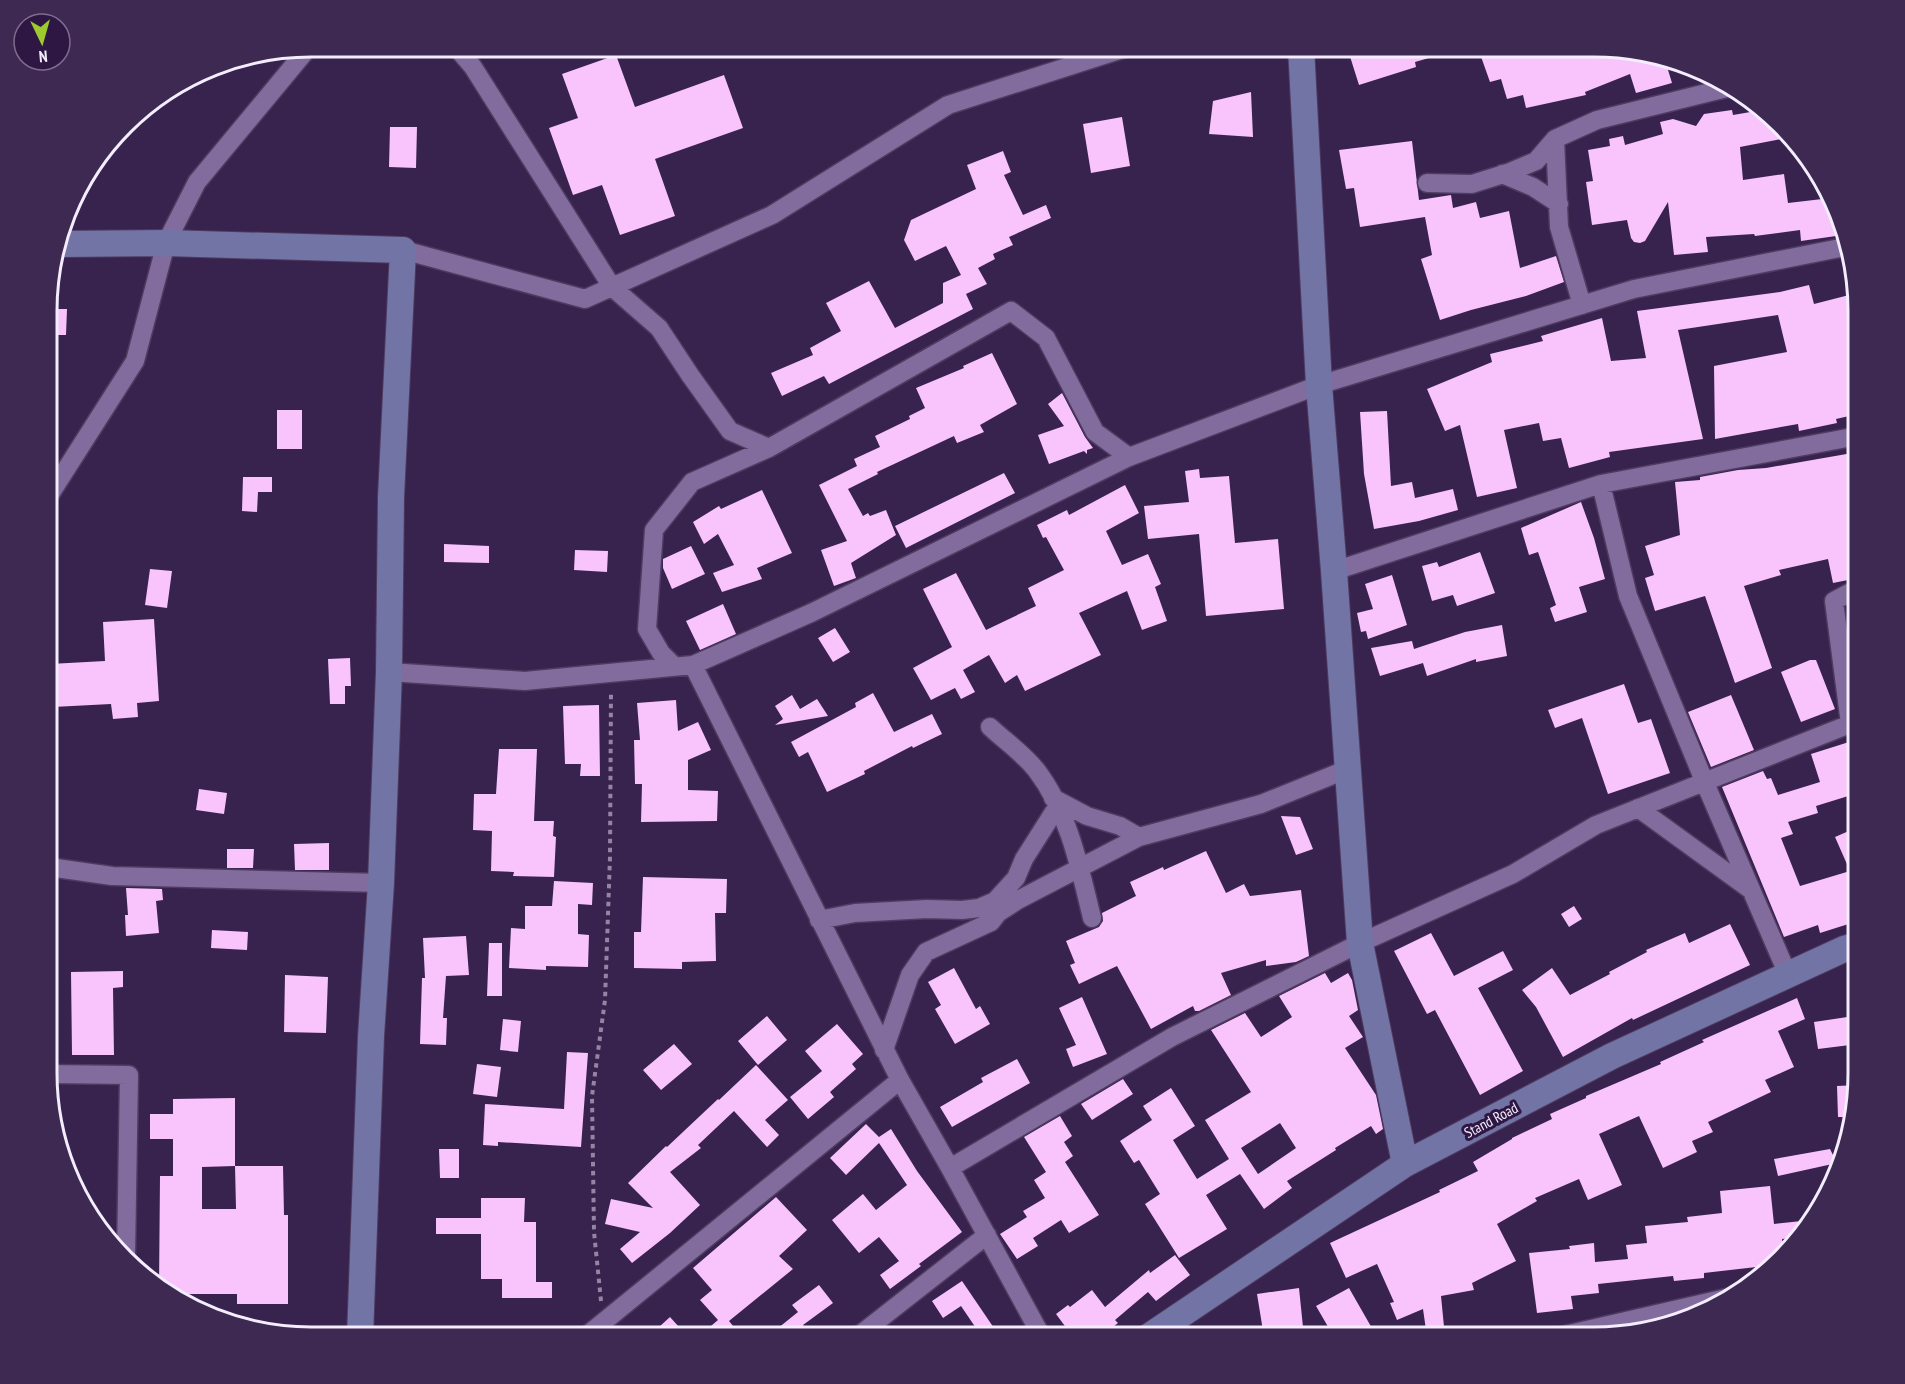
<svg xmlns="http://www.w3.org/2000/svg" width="1905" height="1384" font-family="'PT Sans Narrow',sans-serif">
  <rect width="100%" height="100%" fill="#38224e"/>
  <path fill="#f9c3fc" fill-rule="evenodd" d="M1347,47h105l1,4 -38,11 1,5 -57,18z
    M1491,47h120l54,13 7,23 -36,10 -6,-19 -45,18 1,3 -60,13 -3,-13 -16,4 -6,-20 -11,3 -11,-31z
    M616,55l19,52 89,-32 19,53 -88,31 20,57 -55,19 -18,-50 -29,10 -24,-67 29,-10 -16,-44z
    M1251,92l2,45 -44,-3 4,-33z
    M1732,110l1,5 29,-5 24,28 -46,9 3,33 41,-6 4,29 43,-5 5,38 -35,5 -1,-11 -45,6 -1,-2 -48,3 2,15 -34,3 -6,-53 -23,39 -5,2 -6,-1 -3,-4 -4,-18 -35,5 -6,-43 7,-1 -5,-31 22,-4 -1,-7 14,-3 2,9 38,-11 -3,-12 13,-3 23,7 8,-12z
    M1122,117l8,49 -39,7 -8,-49z
    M390,127h27l-1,41 -27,-1z
    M1412,141l7,59 32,-5 2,13 23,-6 4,16 29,-7 11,57 36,-12 8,26 -38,14 -55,14 -31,10 -19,-61 11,-4 -7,-38 -65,10 -6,-39 -8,1 -7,-39z
    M1003,151l8,21 -7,3 19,40 23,-10 5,13 -42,19 4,8 -20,9 2,5 -17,9 9,16 -21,10 7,15 -144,75 -5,-8 -42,20 -11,-23 42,-18 -3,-7 31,-17 -15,-28 43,-22 26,47 48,-25v-20l18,-8 -15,-29 -31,15 -11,-21 7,-20 65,-31 -9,-24z
    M1809,285l5,19 39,-10 5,20v100l-22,5 1,4 -38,8 -1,-7 -83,15 -1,-73 73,-14 -9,-37 -100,15 25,109 -94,13 1,5 -41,11 -8,-30 -18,3 -4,-18 -35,7 13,58 -40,9 -17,-72 -15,6 -18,-42 65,-27 -2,-8 53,-13 -2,-5 61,-18 9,43 35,-3 -9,-47 143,-19z
    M49,309h18l-1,26h-17z
    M992,353l25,51 -37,21 4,7 -27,11 -3,-7 -77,36 1,2 -30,15 15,27 5,-3 2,3 16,-6 10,25 -45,28 5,15 -22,8 -13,-36 26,-9 -28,-56 38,-19 -3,-7 26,-12 -5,-11 35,-17 -1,-3 16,-8 -9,-20 48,-20 -1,-2z
    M1062,393l23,44 8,11 -6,2v4l-3,-3 -35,13 -11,-29 26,-9 -16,-22z
    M277,410h25v39h-25z
    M1387,411l4,75 21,-4 3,16 38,-9 5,21 -39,11 -45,8 -10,-55 -4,-62z
    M1858,452v126l-25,5 -5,-24 -49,11 2,5 -37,11 28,82 -37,15 -30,-87 -50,15 -10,-33 9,-3 -9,-29 35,-11 -5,-53 25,-2v-3l38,-7 28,-2z
    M1199,469l1,9 29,-2 6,67 43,-4 6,70 -78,7 -7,-82 -51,5 -4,-33 45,-4 -4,-31z
    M1004,473l11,20 -109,55 -11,-22z
    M243,477h29v15h-14l-1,20 -15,-1z
    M1125,485l14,28 -33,18 16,34 26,-11 13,30 -6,3 12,34 -25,9 -15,-39 -48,22 22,42 -76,36 -8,-16 -12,8 -16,-28 -26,15 12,22 -14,7 -6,-11 -24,12 -18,-32 39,-21 -29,-58 33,-16 30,57 50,-24 -8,-18 36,-18 -18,-33 -3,1 -6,-13 30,-15 2,5z
    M762,490l30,63 -35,15 5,11 -40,13 -9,-19 21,-8 -16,-31 -14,10 -11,-22 26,-16 2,3z
    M1581,502l13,36 11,41 -26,8 8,25 -32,10 -5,-14 6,-3 -18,-53 -9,3 -8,-27z
    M444,544l45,2v17l-45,-1z
    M691,546l14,28 -33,15 -9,-21v-9z
    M575,550l33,1 -1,21 -33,-2z
    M1480,552l15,41 -38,13 -4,-11 -21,6 -10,-35 15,-4 2,5z
    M150,569l22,2 -5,37 -22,-3z
    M1392,575l15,50 -39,14 -2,-8 -5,1 -4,-19 16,-4 -8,-25z
    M723,604l13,30 -36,16 -14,-29z
    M154,619l5,82 -22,2 1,14 -25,2 -2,-15 -58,3 -3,-43 55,-3 -2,-39z
    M1502,625l5,31 -31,6v-3l-49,17 -4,-13 -43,13 -9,-28 41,-7 2,8 51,-17z
    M835,628l15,24 -17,10 -15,-24z
    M350,658l1,28h-6v18h-15l-2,-45z
    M1810,660h6l19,49 -34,13 -20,-50z
    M1624,684l14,39 13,-4 19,54 -62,21 -26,-76 -27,10 -7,-18z
    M873,693l21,39 38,-18 10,20 -29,14 -1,-2 -48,25 1,3 -38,18 -19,-40 -9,5 -8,-15 65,-35 -1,-4z
    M792,695l8,14 17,-10 11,17 -53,9 8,-6 -8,-13z
    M1731,695l23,55 -43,17 -23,-55z
    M676,700l2,31 20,-9 13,28 -23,10v30l30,1 -1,30 -76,1 1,-38h-7l-1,-44h6l-3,-37z
    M599,705l1,71h-20l1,-12h-16l-2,-58z
    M1849,742l9,23v28l-42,13 2,7 -30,9 5,12 -12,4 19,48 50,-15 -15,-34 23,-10v94l-38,12 -2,-8 -34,12 -62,-150 41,-16 4,8 4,-1 7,17 42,-13 -9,-28z
    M499,749h38l-3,72h20l-1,15 3,1 -2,40 -41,-1 1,-4 -23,-1 1,-40 -19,-1 1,-36h22z
    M199,789l28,4 -3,21 -28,-4z
    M1281,816l19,1 13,32 -17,6z
    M329,843v27h-34l-1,-26z
    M227,849h27l-1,19h-26z
    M1206,851l20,42 18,-9 6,12 51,-6 8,66 -13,6 -30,4v-6l-45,13 10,22 -32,16h-4l-2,-5 -42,23 -34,-63 -38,18 -9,-19 5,-2 -9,-22 33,-14 4,-6 -1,-8 34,-17 -6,-14 33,-15 1,3z
    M643,877l84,2 -1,34h-11l1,48 -34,1v7l-48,-1v-36h7z
    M554,881l39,2 -1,22 -14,-1v30l11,1 -1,32 -42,-1v4l-37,-2 2,-40 14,1v-23h27z
    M126,888l36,1 1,11 -7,1 3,32 -33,3 -1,-21h3z
    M1574,906l8,13 -13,8 -8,-13z
    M1730,924l20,41 -117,55 -1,-2 -69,39 -27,-50 -14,-17 30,-22 18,27 40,-21 -1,-2 38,-20 -1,-2 39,-17 4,10z
    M212,930l36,2 -1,18 -36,-2z
    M1431,933l23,43 49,-25 10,19 -35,18 45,83 -43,24 -45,-85 -8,4 -33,-63z
    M466,936l3,39 -23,1 -3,42h4l-1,27 -26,-1 2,-66h3l-2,-40z
    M489,943h13v53h-15z
    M954,968l22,41 4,-3 10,18 -35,20 -20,-35 6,-4 -13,-23z
    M123,971v16l-10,1 1,67h-42l-1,-83z
    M1325,973l6,10 17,-10 4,7 6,30 -9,6 14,21 -18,11 31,47 7,34 -7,5 -5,-8 -36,22 1,2 -49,31 5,7 -28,21 -24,-35 -34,21 21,34 -48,29 -34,-54 15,-10 -21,-34 -5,3 -14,-22 32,-21 -9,-14 28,-18 24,38 -22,14 24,39 32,-20 -24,-39 46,-28 -40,-62 34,-17 16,24 31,-20 -13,-21zM1280,1123l16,25 -38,26 -17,-26z
    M285,975l43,2 -2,56 -42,-1z
    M1082,997l25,57 -34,13 -7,-18 10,-4 -17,-37z
    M1797,998l8,21 -27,12 16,36 -29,13 6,12 -63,30 5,10 -21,9 5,11 -34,16 -24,-52 -40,18 23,51 -34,15 -9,-21 -44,19 2,3 -40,23 19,37 -44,22 2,7 -33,6 4,41h-18l-4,-28 -26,11 -7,-17 4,-1 -17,-38 -31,14 -16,-35 110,-51 -1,-2 39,-19 -5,-9 39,-23v-1l40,-19 -2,-5 36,-16v-2l75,-32 -1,-2 44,-20 -2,-2z
    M767,1016l20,24 -29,25 -20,-24z
    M1854,1016l4,28 -40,5 -4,-27z
    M503,1019l18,2 -3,31 -18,-2z
    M837,1024l26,30 -11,10 4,5 -26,23 4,5 -26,22 -18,-22 32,-26 -17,-20z
    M674,1044l18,20 -31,26 -18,-20z
    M567,1052l21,1 -7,94 -83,-5v4l-15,-1 2,-41 79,5z
    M1017,1059l13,24 -78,44 -12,-20 43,-25 -2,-4z
    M477,1064l24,3 -4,30 -24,-3z
    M756,1065l32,35 -23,20 14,15 -12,12 -33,-36 -36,34 3,3 -31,24 30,33 -30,28 -38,30 -12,-14 20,-17 -35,-8 6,-25 42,9 -25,-25 38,-37 1,1 51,-48 1,1z
    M1123,1079l10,15 -41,26 -11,-16z
    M1858,1085l-5,32h-15l-1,-31z
    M235,1098v68h48l1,49h4v89h-51v-10h-67l-11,-6 1,-112h13v-37h-23v-25h23v-15zM235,1166l1,43h-34v-42z
    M1060,1116l12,20 -8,6 9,14 -8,6 34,53 -30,18 -8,-13 -28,18 5,8 -21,13 -17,-25 27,-17 -4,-6 22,-13 -11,-18 12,-8 -22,-35z
    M866,1124l13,13 12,-8 26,42 45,61 -43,32 2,2 -31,23 -10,-14 19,-14 -20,-24 -20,16 -27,-33 31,-26 13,16 31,-25 -28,-42 -33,32 -16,-17z
    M439,1149h20v29h-19z
    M1830,1149l7,14 -59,13 -4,-17z
    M1770,1186l4,38 37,-4 -11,17 -18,2 1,12 -18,15 -61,7v5l-30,3 -1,-5 -75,8 1,9 -28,3 2,13 -36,4 -8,-60 41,-4 -1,-3 25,-3 1,19 33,-3 -2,-14 21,-2 -2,-17 43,-4 -1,-5 35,-4 -2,-22z
    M776,1197l31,33 -28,26 14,13 -64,52 13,16h-44l20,-17 -18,-20 12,-10 -19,-22z
    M481,1198h44l-1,24h12v60h16v16h-50v-19h-21v-45h-45v-16h45z
    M1175,1255l15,20 -34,26 -8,-9 -33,28 3,3 -18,14h-27l-17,-23 12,-9 2,2 22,-17 13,17 44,-37 1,3z
    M962,1281l34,50 -10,6h-4l-21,-31 -18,12 -11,-17z
    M819,1285l14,18 -30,22 10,12h-46l31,-25 -6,-7z
    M1299,1288l5,49h-40l-7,-43z
    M1349,1288l28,49h-43l-18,-31z
    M670,1317l18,20h-40z"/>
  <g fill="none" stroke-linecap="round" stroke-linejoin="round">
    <defs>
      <path id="street" d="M456,47l17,20 139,220 47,41 31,47 40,56 39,17
        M1502,174l31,13 26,17
        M1427,183l45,1 38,-12 26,-11 19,-22
        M403,250l182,49 187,-84 176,-110 181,-58
        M1582,305l-23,-78 -4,-88 42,-19 134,-33
        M1601,484l27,112 77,187 83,192
        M49,496l86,-135 31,-118 31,-61 112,-135
        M1334,571l267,-87 257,-48
        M693,665l207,415 50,88 92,169
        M675,667l-14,-14 -14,-24 7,-99 38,-48 77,-34 242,-137 35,27 49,94 34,25
        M389,672l136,9 168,-16 118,-52 318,-156 190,-72 315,-96 211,-42
        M990,727c15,14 35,28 47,44 32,42 43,98 55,147
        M1053,798l34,18 33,10 19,11
        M1638,808l113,82
        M49,867l63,9 269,7
        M819,920l36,-7 72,-4 35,1 17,-2 16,-7 21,-23 8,-19 33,-52
        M884,1050l26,-75 16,-23 65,-30 7,-9 20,-13 121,-63 122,-33 87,-35
        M49,1074l80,1 -3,181
        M950,1168l222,-131 188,-94 153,-69 83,-49 254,-101 -16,-123 15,-8 9,-1
        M585,1337l315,-257
        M857,1337l130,-102
        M1556,1337l170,-39"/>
      <path id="secondary" d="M1301,47l18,338 15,186 26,372 45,221
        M59,244l107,-1 237,7 -12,247 -2,175 -8,211 -10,153 -11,301
        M1148,1337l257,-173 207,-108 232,-107 14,-4"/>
    </defs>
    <use href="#street" stroke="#4e3b5f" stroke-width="21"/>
    <use href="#secondary" stroke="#4e3b5f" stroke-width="28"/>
    <path stroke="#9485a4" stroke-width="4" stroke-dasharray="4.5 4.5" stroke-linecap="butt" d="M601,1301l-7,-69 -2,-136 13,-96 5,-143 1,-166"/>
    <use href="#street" stroke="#826b9d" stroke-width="18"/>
    <use href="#secondary" stroke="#7374a6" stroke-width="26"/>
  </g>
  <g text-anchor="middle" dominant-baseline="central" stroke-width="6" stroke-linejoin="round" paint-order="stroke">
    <g font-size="15" fill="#f4edfe" stroke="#2e1843">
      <text transform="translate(1491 1120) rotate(-28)">Stand Road</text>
    </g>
  </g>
  <path d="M0 0H1905V1384H0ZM311 57H1594A254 254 0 0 1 1848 311V1073A254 254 0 0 1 1594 1327H311A254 254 0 0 1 57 1073V311A254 254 0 0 1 311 57Z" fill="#3e2952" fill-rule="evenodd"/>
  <path fill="none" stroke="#f4edfe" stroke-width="3" d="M311 57H1594A254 254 0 0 1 1848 311V1073A254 254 0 0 1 1594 1327H311A254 254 0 0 1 57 1073V311A254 254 0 0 1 311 57Z"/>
  <g transform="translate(42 42) rotate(175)"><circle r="28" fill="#2e1843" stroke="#7d6d8e" stroke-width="1.5"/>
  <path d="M0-4.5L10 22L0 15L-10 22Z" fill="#9dca2f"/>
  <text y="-9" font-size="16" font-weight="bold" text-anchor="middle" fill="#f4edfe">N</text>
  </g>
</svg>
